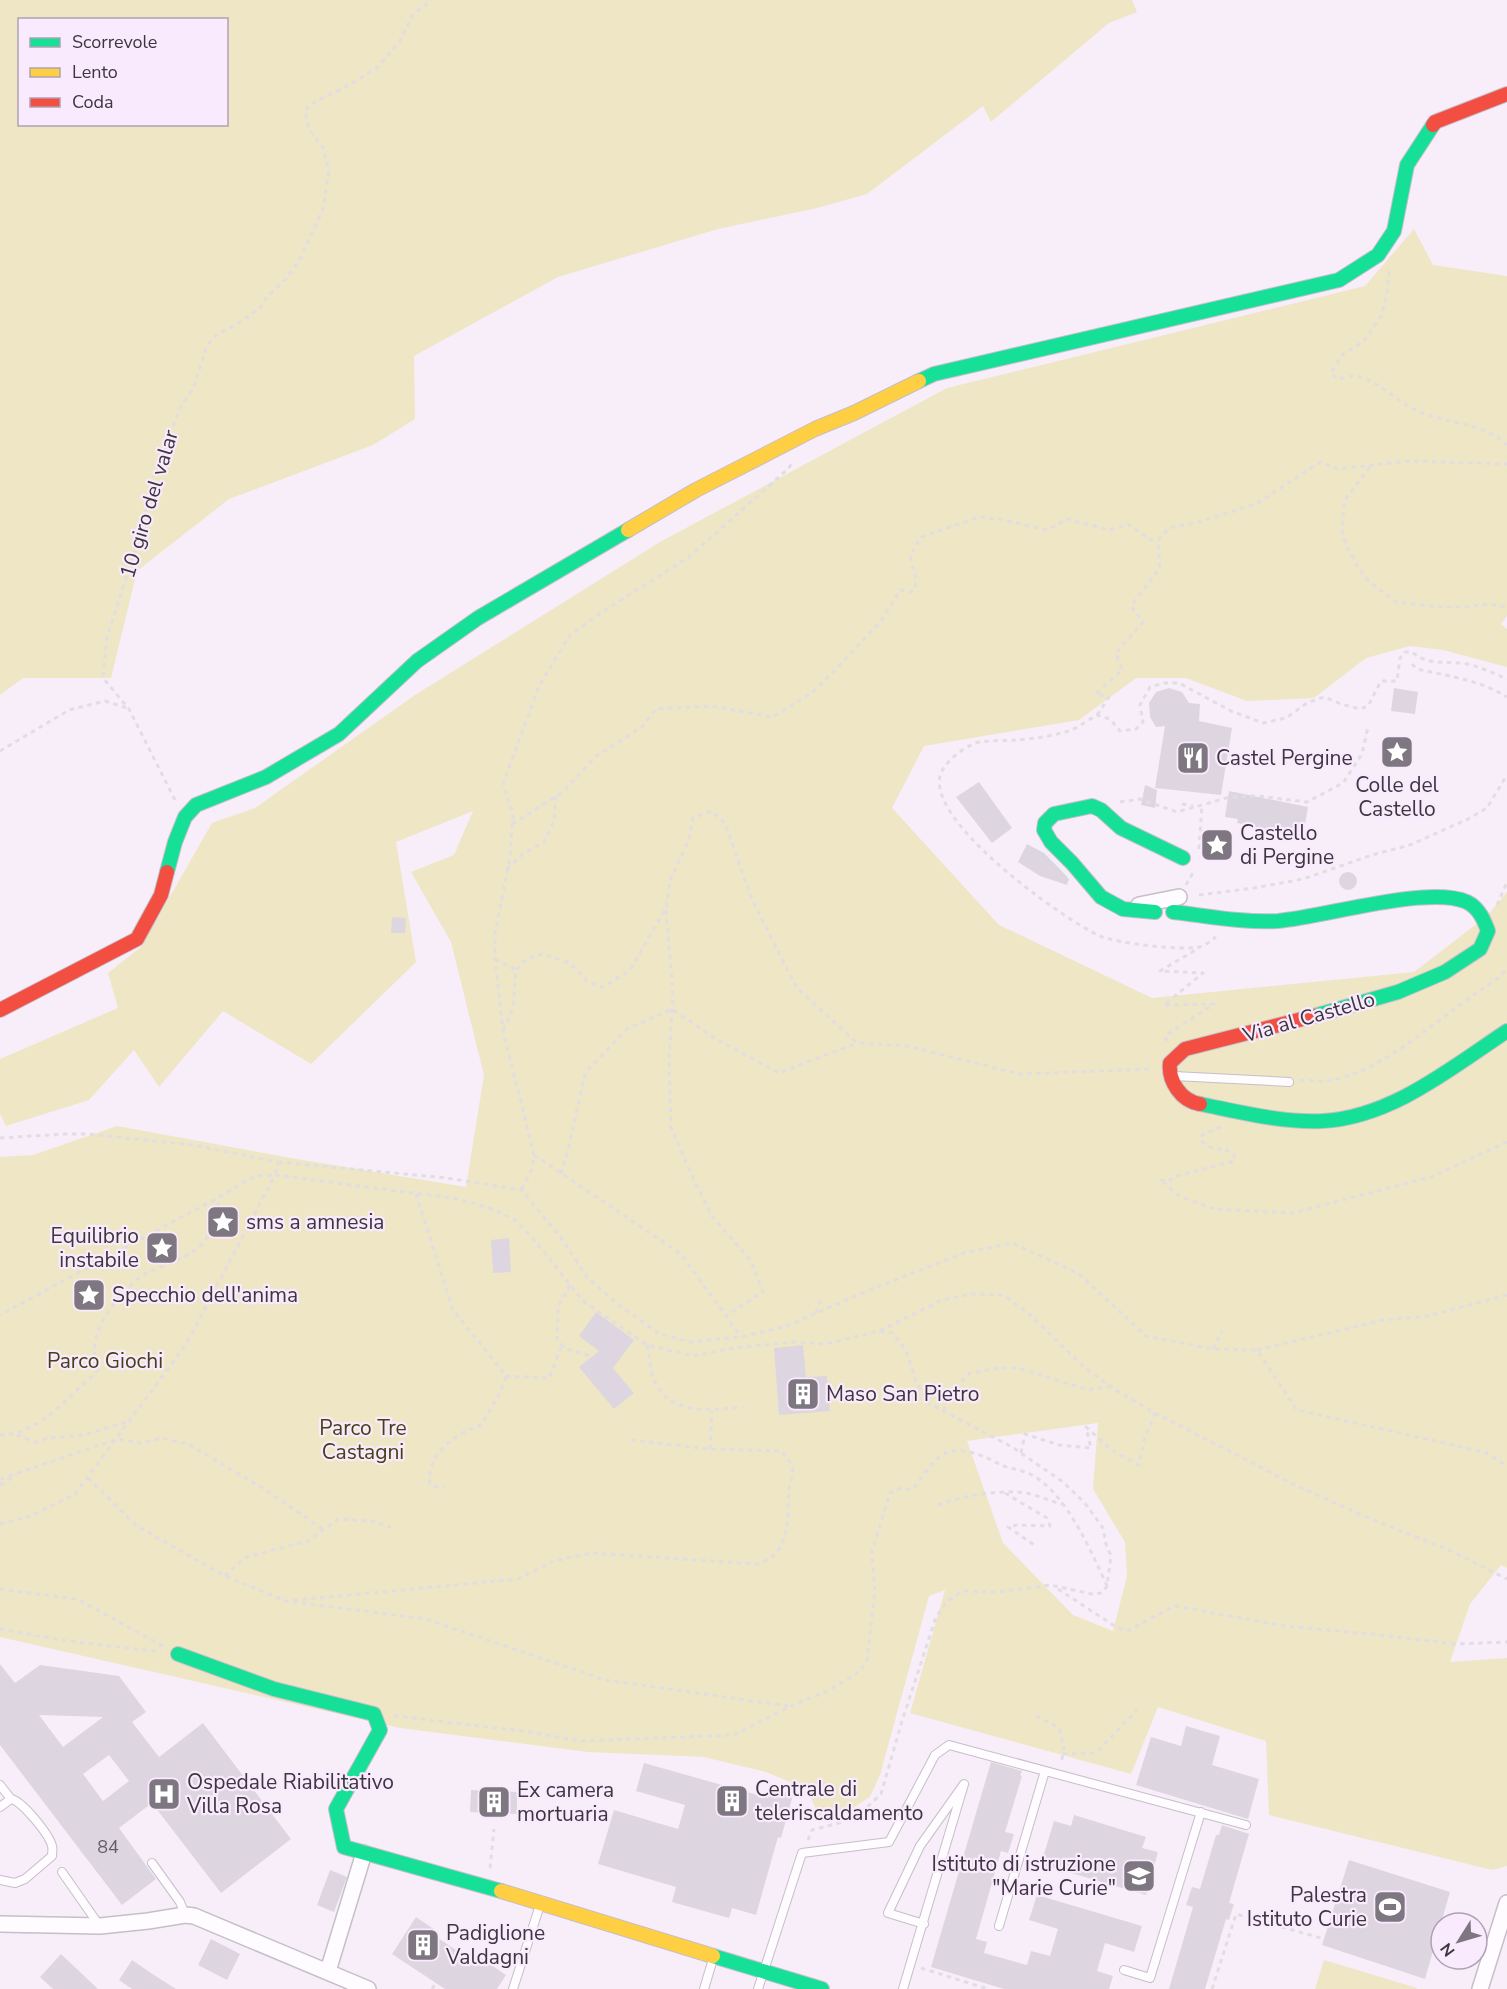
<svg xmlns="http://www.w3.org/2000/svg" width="1507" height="1989" font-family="'Nunito Sans',sans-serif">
  <rect width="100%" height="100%" fill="#f7eefa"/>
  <path fill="#efe6c6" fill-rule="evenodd" d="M0,0h1132l5,12 -28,11 -118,99 -8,-16 -116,88 -50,14 -99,21 -160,48 -144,79 1,63 -42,26 -144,54 -92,72 -26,107h-88l-23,17zM20,20h206v104h-206z
    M1414,229l19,36 74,11v340l-6,8 6,5v38l-64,-17 -33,-4 -44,12 -52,40 -67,3 -61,-23h-50l-57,42 -155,26 -32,62 107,117 153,73 262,-26 73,-56 20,-24v676l-6,-3 -31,39 -20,58 57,-4v208l-15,4 -223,-55 -3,-74 -108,-34 -27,67 -221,-61 35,-123 -16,6 -49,179 -10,22 -21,13 -29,8 -13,-29 -41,-17 -62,-15 -116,-5 -188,-24 -400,-91v-480l33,-2 84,-29 174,32 175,29 18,-112 -33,-133 -40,-70 43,-17 19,-44 -77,31 20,120 -105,102 -88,-53 -64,76 -25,-37 -45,50 -83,26 -6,-12v-55l118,-51 -10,-35 33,-26 71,-124 43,-15 160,-113 245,-153 287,-154 418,-102zM1098,1423l-5,66 32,53 2,34 -14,55 -40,-16 -70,-72 -36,-102z
    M1324,1960l93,28 -1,1h-101z"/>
  <path fill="#ddd6e0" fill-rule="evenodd" d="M1169,688l13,4 7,11 11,1 -1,17 33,7 -11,67 -66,-7 10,-62 -9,1 -6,-10 -1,-14 7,-11z
    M1394,688l24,4 -3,22 -24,-3z
    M979,782l33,46 -20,15 -36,-46z
    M1145,785l12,5 -2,18 -14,-3z
    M1229,791l79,16 -5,29 -66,-13 1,-4 -13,-2z
    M1027,844l17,9 15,15 10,11 -2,6 -27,-9 -22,-14z
    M1339 881a9 9 0 1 1 18 0a9 9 0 1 1-18 0Z
    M392,917l14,1 -1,15h-14z
    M509,1238l2,34 -18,1 -2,-33z
    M596,1312l38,28 -21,28 21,25 -20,16 -35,-42 20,-16 -20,-15z
    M803,1345l3,32 21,-1 3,35 -51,4 -5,-67z
    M0,1664l15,19 25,-18 79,11 27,36 -14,10 27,35 44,-34 88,116 -70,54 -69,-90 -33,25 37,51 -34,26 -122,-160zM39,1715l64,2 -40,30zM109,1755l20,26 -26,20 -20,-27z
    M1186,1726l34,10 -8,29 47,14 -11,40 -112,-34 15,-48 30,9z
    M991,1762l31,9 -2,4 2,1 -17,56 9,2 -6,19 -7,-2 -25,88 11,3 -3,11 43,12 4,-14 19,5 8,-27 -29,-9 8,-25 105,31 -8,26 -29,-9 -8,28 16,5 -4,13h-105l-73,-22z
    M644,1763l124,35 3,-10 22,7 -12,43 -3,-1 -22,78 -24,-7 -3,10 -57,-16 4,-15 -78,-23 16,-54 64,19 7,-24 -49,-14z
    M471,1790l46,2v22l-47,-2z
    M1074,1815l72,22 -4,11 16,4 -12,43 -105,-31 13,-43 17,5z
    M1222,1825l27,9 -20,69 5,1 -3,9 -2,7 -3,-1 -21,70h-36l24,-82 -7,-2 6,-18 8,2 16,-54h3z
    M1349,1860l101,32 -25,87 -103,-34z
    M330,1870l17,7 -13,35 -17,-7z
    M416,1917l22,15 -3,4 36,24 4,-6 31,21 -9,14h-52l-53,-35z
    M211,1939l29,15 -13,26 -29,-15z
    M61,1954l37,35h-45l-13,-12z
    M132,1960l25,17 19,12h-44l-13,-9z"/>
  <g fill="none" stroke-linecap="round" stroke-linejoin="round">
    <defs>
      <path id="lane" d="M1174,1076l115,6
        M0,1785l11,14
        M0,1807l11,-8c11,2 38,35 41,47 1,3 0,7 0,10l-27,23 -10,4 -15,-3
        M152,1863l28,39 5,13
        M62,1872l37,53
        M999,1926l46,-155
        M1124,1970l26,8 51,-166
        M513,1989l27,-84
        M704,1989l9,-30
        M758,1989l44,-136 87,-11 46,-87 14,-10 297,80
        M903,1989l61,-205 -44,62 -32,67 36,11"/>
      <path id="street" d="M1139,905l40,-8
        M0,1924l100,2 48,-5 37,-6 9,1 174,73
        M328,1971l36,-118
        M1480,1989l27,-86"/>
      <path id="fast" d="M919,381l15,-7 405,-94 39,-25 16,-24 13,-66 26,-40
        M167,872l8,-30 10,-25 11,-12 70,-28 73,-43 78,-73 61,-43 150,-88
        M1155,912l-32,-3 -22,-12 -29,-34 -21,-21 -7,-12 1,-7 9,-9 38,-8 9,4 20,18 62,30
        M1173,912c35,4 70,11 105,9 47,-4 149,-36 189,-19 12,6 17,18 21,29l-8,18 -35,23 -47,20 -84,24
        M1200,1104c40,8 82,19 123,17 69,-4 128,-53 184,-90
        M178,1654l96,35 100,25 6,16 -44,79 8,38 157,44
        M713,1956l109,33"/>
      <path id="slow" d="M628,530l68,-40 119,-61 39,-16 65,-32
        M501,1891l212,65"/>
      <path id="jam" d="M1433,125l2,-3 72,-28
        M0,1010l137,-71 24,-44 6,-23
        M1200,1104c-19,-3 -32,-23 -30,-41l15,-14 129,-33"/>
    </defs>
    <use href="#lane" stroke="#c6bec8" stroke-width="10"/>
    <use href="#street" stroke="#c6bec8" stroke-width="18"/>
    <use href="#fast" stroke="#c6bec8" stroke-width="16"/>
    <use href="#slow" stroke="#c6bec8" stroke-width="16"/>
    <use href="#jam" stroke="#c6bec8" stroke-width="16"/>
    <path stroke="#e0dee1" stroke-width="3" stroke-dasharray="4.5 4.5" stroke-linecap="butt" d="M1389,271l-2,23 -5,21 -18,26 -22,14 -11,18 6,6c8,-1 16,-4 23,-2 19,5 38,25 56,33 30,14 66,12 91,35
      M1370,467l-26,34 -2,35 16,32 13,15 25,19 44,5h24l26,-3 17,3
      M1412,664l5,5c31,7 63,11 90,28
      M1097,715l12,-18 -13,-3 26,-24 -6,-17 27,-31 -12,-16 29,-38 -2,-28
      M0,751l69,-41 36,-9 22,7
      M175,800l-46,-91 -26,-31 4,-41 34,-106 7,-27 3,-21 29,-75 13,-19 14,-43 9,-11 22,-12 22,-15 6,-10 20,-19 14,-20 23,-50 6,-39 -6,-22 -14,-19 -4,-18 6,-7 40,-20 27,-17 21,-25 15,-29 18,-13
      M1120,802l20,-3 37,13 53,-15 28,-1 49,6 36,-19 19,-29 6,-27
      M1182,804l11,2
      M512,824l51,-32 32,-35 47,-30 14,-18 56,-3 61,11 41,-26 20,-20 47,-50 19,-31 11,2 4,-3 1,-10 -6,-23 11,-19 58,-20 24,3 44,10 20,-11 43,11 18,-6 23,16h7l11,-12 27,-5 60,-19 64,-42 17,7 72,-8 98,3
      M1199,849l3,-44
      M507,869l16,-15 21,-12 10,-21 2,-25
      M1186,885l7,-12
      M1199,895l55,-7 49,-9 69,-24 38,-10 58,-26 19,-11 20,-33
      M1497,905l10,-23
      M666,910l7,85 -4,65 2,67 20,47 21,42 39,45 12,31 -37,24
      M1213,937l2,1c-5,3 -10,8 -16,9 -18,4 -82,-4 -99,-11 -36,-16 -186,-122 -157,-167 7,-11 22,-23 36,-27 11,-2 25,-1 36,-2 18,-1 37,-4 54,-9 9,-3 19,-11 28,-16l13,4 10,12 16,-2 7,-7 -3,-17 10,-18 14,-4h15l52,28 32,12 23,-5 21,-15 17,-6 17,7 19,5 8,-3 13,-25h16l3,-23 5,-6h7c19,16 38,7 59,13 12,3 24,9 36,14
      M495,959l21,11
      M503,1030l10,-22 3,-38 10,-11 16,-5 28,9 17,18 16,6 27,-17 36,-62 5,-30 17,-36 5,-24 18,-7 14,12 27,77 44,87 61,56 50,3 113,28 132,-5
      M1167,1041l-2,-5 49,-32 -50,1 39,-32 -43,-2 39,-23
      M1300,1081c9,-2 18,1 27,0 39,-6 76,-33 106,-56 22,-17 45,-33 68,-49l6,-7
      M1221,1127l-19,8 -1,6c7,5 15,11 23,7l12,10 -5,4 -54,14 -11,6 -6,-3 19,17 35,13 79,4 138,-36 76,-35
      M0,1138l64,-4h23l106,11 85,17 -3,13 -20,1 -36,21 -219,118
      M534,1155l147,99 60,83
      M278,1162l169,16 75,12 39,48 26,39 29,26 42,30 31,9 52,-5 46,-11 75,-33 102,-40 48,-10 66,30 68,63 67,13 44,1 40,60 188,42 22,14
      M561,1174l9,-32 15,-69 42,-44 45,-20 44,30 63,34 78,-30
      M522,1189l10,-20 2,-14 -31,-125 -8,-71v-26l15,-75 3,-45 -10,-29 36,-98 31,-51 32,-23 87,-55 99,-88 4,-6
      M416,1194l37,116 53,66 -5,15 -20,34c-26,9 -55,29 -51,59l3,3 11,-1
      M570,1285l-12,22 -1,32 9,10 25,7
      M816,1313l5,-14
      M647,1345c3,11 3,27 8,37 15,34 59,28 88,25
      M1213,1349l9,-18
      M1257,1350l126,-30 45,-4 79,-21
      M506,1376l43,2 13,-33
      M944,1411l2,-14 24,-24 29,-5h19l70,22 23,-4
      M0,1435c39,-1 64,-34 92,-59l6,-7 -3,-2c0,-8 -1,-16 0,-24 3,-23 30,-57 50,-69 18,-10 43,-15 57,-30 12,-13 15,-30 17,-47
      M17,1435l18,7 14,-4 35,-3 42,-13
      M710,1449l2,-38
      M1021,1453l4,-19 34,11 32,3 -5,-21 27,24 26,14 5,-25 11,-27
      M88,1478l49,48 88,50 61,25 232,-22 36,-18 38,-8 164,11c36,-9 31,-45 33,-74 1,-7 5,-17 3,-23 -2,-6 -7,-12 -10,-16l-72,-2 -80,-9
      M0,1479l117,-40 23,4 22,-5 26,6 73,43 63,43
      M0,1485l16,-10
      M1005,1493l42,25 3,8 -33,-1 -9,2 29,20
      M938,1505c24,-9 62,-16 88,-12 12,2 23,8 36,11
      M0,1524l31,-8 44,-22 112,-151 88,-168 184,24 36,11 20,10 20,21 48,60 64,44 46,11 41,-8 60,-6 31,2 54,-13 63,-31 29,-6 32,1 24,17 58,56 34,24 36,21 142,73 74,33 76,30 60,30
      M225,1576l21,-19 62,-16 30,-22 33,2 20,6
      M0,1589l77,10 86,47
      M1058,1589l55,36 14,6 48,-25 110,20 85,8 86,10 51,-2
      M293,1602l133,17 179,61 184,26
      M0,1629l61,11 100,12
      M394,1716l130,15 57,10 153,-6 57,-29 34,-14 27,-15 9,-7 6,-10 8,-68 -3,-40 18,-59 11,-5 11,2c10,-11 18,-27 30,-35 16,-11 43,1 57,9 10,5 21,5 31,10 36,18 61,77 77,112
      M1036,1716l23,12 5,19 -3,17
      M1063,1754l33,-1 41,-43
      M808,1840l4,-10 27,-7 21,-9 21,-20 21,-73 34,-104 11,-16 16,-10 34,1 53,-7 42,9 10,-1 5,-7 4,-30 -5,-12 -3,-16 -19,-26 -21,-20 -51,-35 -82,-43 -14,-22 -10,-32 -14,-17 -13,-2
      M490,1868l4,-39
      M921,1968l67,21
      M432,1989l4,-6
      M1212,1989l24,-75 85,24"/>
    <use href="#lane" stroke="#fefcfe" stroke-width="8"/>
    <use href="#street" stroke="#fefcfe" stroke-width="15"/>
    <use href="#fast" stroke="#16e098" stroke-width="14"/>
    <use href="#slow" stroke="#ffcf43" stroke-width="14"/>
    <use href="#jam" stroke="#f24e42" stroke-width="14"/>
  </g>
  <defs>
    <symbol id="sight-square" viewBox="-11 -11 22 22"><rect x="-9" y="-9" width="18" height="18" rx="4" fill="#7e7680" stroke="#faeafe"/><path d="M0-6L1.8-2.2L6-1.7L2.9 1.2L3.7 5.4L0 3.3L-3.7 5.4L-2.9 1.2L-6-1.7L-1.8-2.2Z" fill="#fff"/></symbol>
    <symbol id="restaurant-square" viewBox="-11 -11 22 22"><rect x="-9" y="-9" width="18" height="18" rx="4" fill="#7e7680" stroke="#faeafe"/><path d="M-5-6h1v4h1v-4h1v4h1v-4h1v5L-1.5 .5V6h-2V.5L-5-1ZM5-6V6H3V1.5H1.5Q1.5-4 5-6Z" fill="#fff"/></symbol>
    <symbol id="building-square" viewBox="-11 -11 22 22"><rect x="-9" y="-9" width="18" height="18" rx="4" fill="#7e7680" stroke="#faeafe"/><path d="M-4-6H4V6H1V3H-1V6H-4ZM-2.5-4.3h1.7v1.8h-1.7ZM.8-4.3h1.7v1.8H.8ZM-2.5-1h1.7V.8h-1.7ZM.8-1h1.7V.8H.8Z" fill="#fff"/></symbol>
    <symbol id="hospital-square" viewBox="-11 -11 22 22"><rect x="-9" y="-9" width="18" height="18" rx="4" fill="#7e7680" stroke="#faeafe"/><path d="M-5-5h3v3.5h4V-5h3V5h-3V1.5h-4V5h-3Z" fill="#fff"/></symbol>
    <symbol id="school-square" viewBox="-11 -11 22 22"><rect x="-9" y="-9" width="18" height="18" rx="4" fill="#7e7680" stroke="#faeafe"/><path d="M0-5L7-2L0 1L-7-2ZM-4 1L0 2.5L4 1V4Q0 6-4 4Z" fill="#fff"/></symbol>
    <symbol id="stadium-square" viewBox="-11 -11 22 22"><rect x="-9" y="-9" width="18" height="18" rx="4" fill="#7e7680" stroke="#faeafe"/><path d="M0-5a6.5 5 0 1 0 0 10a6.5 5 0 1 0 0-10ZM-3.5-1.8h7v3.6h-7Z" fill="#fff"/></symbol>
  </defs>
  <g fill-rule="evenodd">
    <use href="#sight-square" x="1378" y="733" width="38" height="38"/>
    <use href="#restaurant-square" x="1174" y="739" width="38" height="38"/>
    <use href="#sight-square" x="1198" y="826" width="38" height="38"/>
    <use href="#sight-square" x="204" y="1203" width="38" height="38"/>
    <use href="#sight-square" x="143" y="1229" width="38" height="38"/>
    <use href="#sight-square" x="70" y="1276" width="38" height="38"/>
    <use href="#building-square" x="784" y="1375" width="38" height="38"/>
    <use href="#hospital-square" x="145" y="1775" width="38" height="38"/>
    <use href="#building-square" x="713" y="1782" width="38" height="38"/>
    <use href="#building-square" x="475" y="1783" width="38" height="38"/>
    <use href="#school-square" x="1120" y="1857" width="38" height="38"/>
    <use href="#stadium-square" x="1371" y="1888" width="38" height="38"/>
    <use href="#building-square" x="404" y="1926" width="38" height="38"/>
  </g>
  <g text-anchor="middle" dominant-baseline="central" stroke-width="4.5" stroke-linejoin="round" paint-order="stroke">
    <g font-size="18" fill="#655e67">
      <text x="108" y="1847">84</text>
    </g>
    <g font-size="21" fill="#3d363f" stroke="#faeafe">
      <text transform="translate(149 504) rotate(-73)">10 giro del valar</text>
      <text transform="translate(1309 1017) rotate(-16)">Via al Castello</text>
    </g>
    <g font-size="21" fill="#3d363f" stroke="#faeafe" text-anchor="start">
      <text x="1216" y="758">Castel Pergine</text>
      <text x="1397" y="785" text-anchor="middle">Colle del<tspan x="1397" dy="24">Castello</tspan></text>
      <text x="1240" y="833">Castello<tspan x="1240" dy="24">di Pergine</tspan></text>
      <text x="246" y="1222">sms a amnesia</text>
      <text x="139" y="1236" text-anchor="end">Equilibrio<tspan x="139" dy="24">instabile</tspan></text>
      <text x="112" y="1295">Specchio dell'anima</text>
      <text x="826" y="1394">Maso San Pietro</text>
      <text x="187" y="1782">Ospedale Riabilitativo<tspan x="187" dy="24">Villa Rosa</tspan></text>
      <text x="755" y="1789">Centrale di<tspan x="755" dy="24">teleriscaldamento</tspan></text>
      <text x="517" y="1790">Ex camera<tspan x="517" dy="24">mortuaria</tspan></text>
      <text x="1116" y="1864" text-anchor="end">Istituto di istruzione<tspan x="1116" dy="24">"Marie Curie"</tspan></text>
      <text x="1367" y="1895" text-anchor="end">Palestra<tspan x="1367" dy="24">Istituto Curie</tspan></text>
      <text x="446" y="1933">Padiglione<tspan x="446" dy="24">Valdagni</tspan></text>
    </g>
    <g font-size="21" fill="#464016" stroke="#faeafe">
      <text x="105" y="1361">Parco Giochi</text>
      <text x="363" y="1428">Parco Tre<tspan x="363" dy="24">Castagni</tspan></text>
    </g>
  </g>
  <rect x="18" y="18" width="210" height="108" fill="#faeafe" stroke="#aea2b2" stroke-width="1.5"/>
  <rect x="30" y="38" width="30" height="9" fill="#16e098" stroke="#aea2b2" stroke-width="1.5"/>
  <text x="72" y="48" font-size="18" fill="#3d363f">Scorrevole</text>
  <rect x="30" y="68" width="30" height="9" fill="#ffcf43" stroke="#aea2b2" stroke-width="1.5"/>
  <text x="72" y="78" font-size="18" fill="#3d363f">Lento</text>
  <rect x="30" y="98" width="30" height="9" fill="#f24e42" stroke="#aea2b2" stroke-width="1.5"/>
  <text x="72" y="108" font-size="18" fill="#3d363f">Coda</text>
  <g transform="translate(1459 1941) rotate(233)"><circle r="28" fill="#faeafe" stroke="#aea2b2" stroke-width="1.5"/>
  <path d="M0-4.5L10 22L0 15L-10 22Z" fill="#7e7680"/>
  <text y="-9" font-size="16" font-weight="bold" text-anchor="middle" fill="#3d363f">N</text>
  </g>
</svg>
